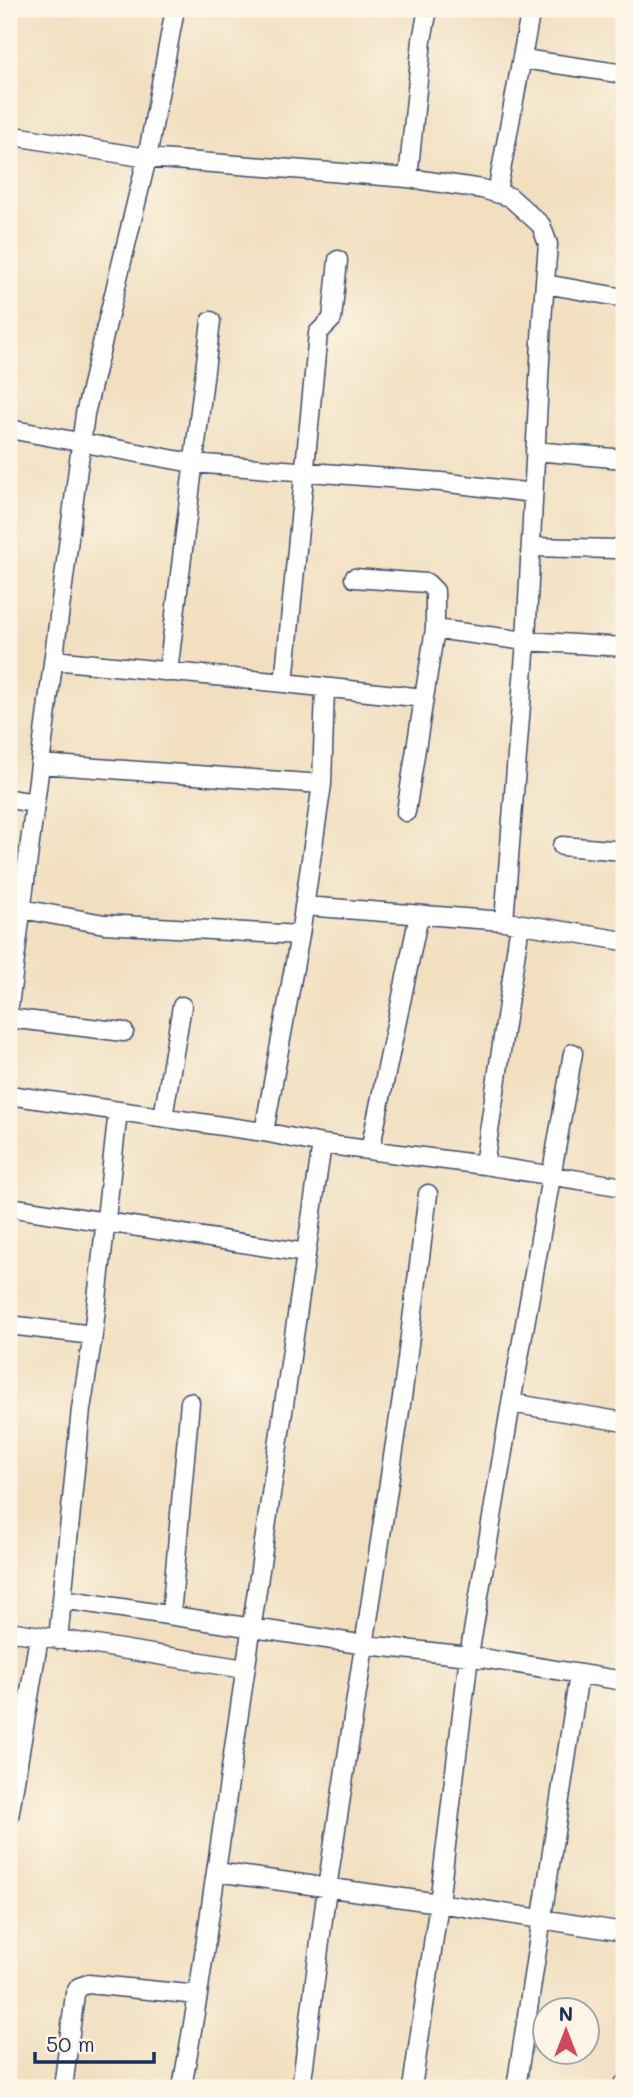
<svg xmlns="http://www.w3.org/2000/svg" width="633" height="2097" font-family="Mali,sans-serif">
  <rect width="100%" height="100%" fill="#fcf5e5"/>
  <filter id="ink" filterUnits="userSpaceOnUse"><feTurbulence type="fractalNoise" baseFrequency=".0143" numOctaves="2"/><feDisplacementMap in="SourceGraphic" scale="14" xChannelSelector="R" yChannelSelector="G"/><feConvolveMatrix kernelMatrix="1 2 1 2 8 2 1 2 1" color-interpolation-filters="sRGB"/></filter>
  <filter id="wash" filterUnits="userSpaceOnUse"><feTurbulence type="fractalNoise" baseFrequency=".00686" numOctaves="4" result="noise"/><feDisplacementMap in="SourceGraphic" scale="28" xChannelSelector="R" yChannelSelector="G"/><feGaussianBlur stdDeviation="1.57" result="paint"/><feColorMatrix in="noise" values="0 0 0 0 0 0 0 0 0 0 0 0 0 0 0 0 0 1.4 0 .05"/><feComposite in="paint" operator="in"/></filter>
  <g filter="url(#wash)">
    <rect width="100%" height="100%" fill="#f1dfc0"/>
  </g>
  <g filter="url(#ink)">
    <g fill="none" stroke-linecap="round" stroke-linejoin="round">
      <defs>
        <path id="street" d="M523,59l101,15
          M9,135l138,23 261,20 74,11 28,8 31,28 7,19 -6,76 -16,321 -22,280 120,20
          M408,178l14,-138 6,-31
          M497,192l34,-183
          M338,260l-6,59 -14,14 -34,350 140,15 11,-69 91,12 98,6
          M545,284l79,14
          M9,429l183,34 249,19 92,11
          M535,451l89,8
          M531,547l84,2 9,-4
          M354,578l73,5 8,8v38
          M54,660l230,23
          M168,672l43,-351
          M40,764l282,20
          M9,799l26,4
          M406,812l18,-114
          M562,846l62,5
          M304,906l200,15
          M11,907l93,17 196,11
          M9,1006l76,-592 62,-256 28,-149
          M9,1018l115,14
          M9,1095l255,37 58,12 162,21 140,22
          M163,1117l19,-111
          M264,1132l36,-197 22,-151 3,-96
          M370,1150l49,-235
          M484,1165l36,-241
          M9,1207l297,46
          M9,1325l84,10
          M511,1403l113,19
          M62,1599l304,46 103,11 155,25
          M171,1615l19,-213
          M9,1631l236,38
          M58,1640l23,-231 12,-74 25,-224
          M9,1817l30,-180
          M216,1872l223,31 185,29
          M63,2088l12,-94 4,-7 9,-3 110,11
          M182,2088l16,-93 124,-851
          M301,2088l26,-200 76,-497 25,-197
          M412,2088l27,-185 30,-247 42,-253 62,-350
          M516,2088l63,-414
          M623,2088l1,-4"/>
      </defs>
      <use href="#street" stroke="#3b496d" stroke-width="21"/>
      <use href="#street" stroke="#fff" stroke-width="18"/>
    </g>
  </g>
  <rect width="633" height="2097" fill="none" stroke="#fcf5e5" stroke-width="35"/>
  <g transform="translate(566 2031)"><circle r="33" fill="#fcf5e5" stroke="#a2a6af" stroke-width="2"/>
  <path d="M0-5L12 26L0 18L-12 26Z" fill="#d1495b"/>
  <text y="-10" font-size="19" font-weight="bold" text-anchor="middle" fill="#1b2f5e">N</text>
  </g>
  <path d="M35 2052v10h119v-10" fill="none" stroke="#1b2f5e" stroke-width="3.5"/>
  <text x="46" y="2052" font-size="21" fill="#1b2f5e" stroke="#fcf5e5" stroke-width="5" paint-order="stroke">50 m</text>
</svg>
